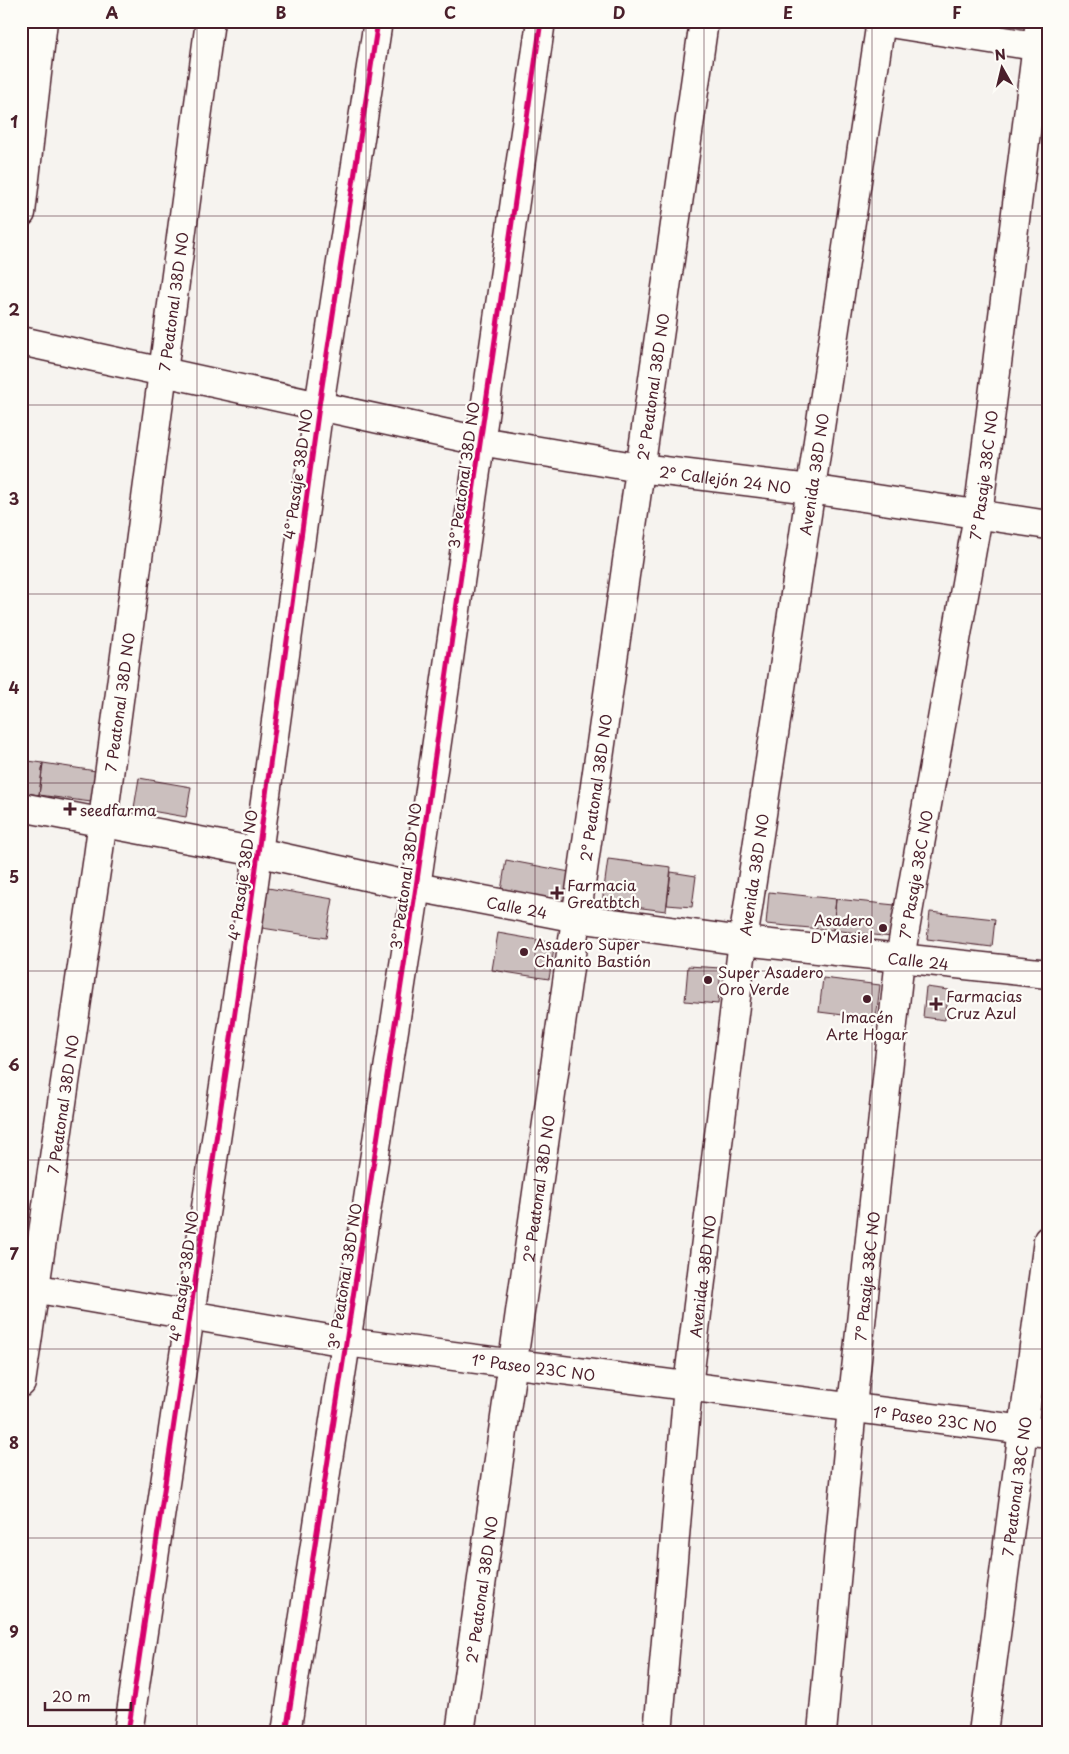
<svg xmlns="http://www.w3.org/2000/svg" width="1069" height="1754" font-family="'Playpen Sans',sans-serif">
  <rect width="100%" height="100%" fill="#f6f3ef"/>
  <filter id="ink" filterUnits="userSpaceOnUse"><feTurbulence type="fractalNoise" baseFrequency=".02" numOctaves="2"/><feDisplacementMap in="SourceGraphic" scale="10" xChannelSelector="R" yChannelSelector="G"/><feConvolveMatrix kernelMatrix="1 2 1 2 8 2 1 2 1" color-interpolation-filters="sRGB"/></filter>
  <g filter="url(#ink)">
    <path fill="#cbbfbe" stroke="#4a1f2b" d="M21,760l22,3 -4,32 -18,-3z
      M43,763l53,8 -5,31 -52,-7z
      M139,778l52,9 -5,30 -52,-9z
      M608,859l63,8 -5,44 -64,-8z
      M506,860l64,12 -5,30 -64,-11z
      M671,872l25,4 -4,31 -25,-2z
      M268,888l65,11 -7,39 -64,-10z
      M769,892l67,7 -3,31 -67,-6z
      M836,899l59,6 -4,32 -58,-7z
      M930,912l65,7 -3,28 -65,-8z
      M498,933l57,10 -6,36 -57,-9z
      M688,966l33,2 -3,36 -33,-3z
      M823,978l57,7 -4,34 -57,-7z
      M926,987l23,3 -4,30 -22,-3z"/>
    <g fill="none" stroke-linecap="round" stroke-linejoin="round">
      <defs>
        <g id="minor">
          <path d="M877,21l171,27"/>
          <path d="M21,213l22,-192"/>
          <path id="s1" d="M21,341l459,100 160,27 170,21 238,36"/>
          <path id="s2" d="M21,807l236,45 159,35 161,31 166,23 305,33"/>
          <path id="s3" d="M21,1286l325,56 702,91"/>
          <path id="s4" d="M21,1383l77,-526 112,-836"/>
          <path d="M128,1733l124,-836 67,-491 59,-385"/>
          <path d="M286,1733l130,-846 125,-866"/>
          <path id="s5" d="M460,1733l244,-1712"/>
          <path id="s6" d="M658,1733l30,-347 55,-445 138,-920"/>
          <path id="s7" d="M822,1733l30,-326 48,-449 78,-443 62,-494"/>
          <path id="s8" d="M983,1733l65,-493"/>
        </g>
      </defs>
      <use href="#minor" stroke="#4a1f2b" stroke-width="31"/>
      <use href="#minor" stroke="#fdfcf7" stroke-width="28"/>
      <defs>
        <path id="cycleway" d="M128,1733l124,-836 67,-491 59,-385
          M286,1733l130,-846 125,-866"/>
      </defs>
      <use href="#cycleway" stroke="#fdfcf7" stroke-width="8"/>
      <use href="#cycleway" stroke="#d6006c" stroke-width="5"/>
    </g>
  </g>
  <path fill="none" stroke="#4a1f2b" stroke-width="1" stroke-opacity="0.55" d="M197,21v1712M366,21v1712M535,21v1712M704,21v1712M872,21v1712M21,216h1027M21,405h1027M21,594h1027M21,783h1027M21,971h1027M21,1160h1027M21,1349h1027M21,1538h1027"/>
  <g fill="#4a1f2b" stroke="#fdfcf7" stroke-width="2">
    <path d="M67.5 801.5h5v5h5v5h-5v5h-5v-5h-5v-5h5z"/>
    <path d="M554.5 885.5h5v5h5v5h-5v5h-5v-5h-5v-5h5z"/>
    <circle cx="883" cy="928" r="5"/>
    <circle cx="524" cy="952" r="5"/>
    <circle cx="708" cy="980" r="5"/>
    <circle cx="867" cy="999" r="5"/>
    <path d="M933.5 996.5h5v5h5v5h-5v5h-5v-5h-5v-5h5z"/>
  </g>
  <g text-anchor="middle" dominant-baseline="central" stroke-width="4.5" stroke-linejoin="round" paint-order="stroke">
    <g font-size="15" fill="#4a1f2b" stroke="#fdfcf7">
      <text stroke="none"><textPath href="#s4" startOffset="1092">7 Peatonal 38D NO</textPath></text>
      <text stroke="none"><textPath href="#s5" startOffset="1360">2° Peatonal 38D NO</textPath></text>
      <text transform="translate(297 474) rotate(-82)">4° Pasaje 38D NO</text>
      <text stroke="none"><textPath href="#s6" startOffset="1269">Avenida 38D NO</textPath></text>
      <text transform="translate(463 475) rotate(-82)">3° Peatonal 38D NO</text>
      <text stroke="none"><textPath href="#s7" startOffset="1269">7° Pasaje 38C NO</textPath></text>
      <text stroke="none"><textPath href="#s1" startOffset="718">2° Callejón 24 NO</textPath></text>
      <text stroke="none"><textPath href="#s4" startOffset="688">7 Peatonal 38D NO</textPath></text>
      <text stroke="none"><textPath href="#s5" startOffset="955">2° Peatonal 38D NO</textPath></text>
      <text transform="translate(242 875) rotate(-82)">4° Pasaje 38D NO</text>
      <text stroke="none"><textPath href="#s6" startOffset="864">Avenida 38D NO</textPath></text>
      <text stroke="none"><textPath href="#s7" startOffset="864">7° Pasaje 38C NO</textPath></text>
      <text transform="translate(405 876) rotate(-82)">3° Peatonal 38D NO</text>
      <text stroke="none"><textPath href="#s2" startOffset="506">Calle 24</textPath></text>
      <text stroke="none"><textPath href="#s2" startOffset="911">Calle 24</textPath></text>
      <text stroke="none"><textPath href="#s4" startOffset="282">7 Peatonal 38D NO</textPath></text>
      <text stroke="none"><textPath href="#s5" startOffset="550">2° Peatonal 38D NO</textPath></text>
      <text transform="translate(183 1276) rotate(-82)">4° Pasaje 38D NO</text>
      <text transform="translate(344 1276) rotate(-81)">3° Peatonal 38D NO</text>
      <text stroke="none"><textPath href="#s6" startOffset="459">Avenida 38D NO</textPath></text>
      <text stroke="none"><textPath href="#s7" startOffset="459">7° Pasaje 38C NO</textPath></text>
      <text stroke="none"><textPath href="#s3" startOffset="519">1° Paseo 23C NO</textPath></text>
      <text stroke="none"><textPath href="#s3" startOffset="924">1° Paseo 23C NO</textPath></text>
      <text stroke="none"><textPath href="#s8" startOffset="249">7 Peatonal 38C NO</textPath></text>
      <text stroke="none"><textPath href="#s5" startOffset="145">2° Peatonal 38D NO</textPath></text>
    </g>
    <g font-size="15" fill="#4a1f2b" stroke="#fdfcf7" text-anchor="start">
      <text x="80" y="809">seedfarma</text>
      <text x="567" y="884">Farmacia<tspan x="567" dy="17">Greatbtch</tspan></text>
      <text x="873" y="919" text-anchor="end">Asadero<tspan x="873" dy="17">D'Masiel</tspan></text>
      <text x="534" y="943">Asadero Super<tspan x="534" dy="17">Chanito Bastión</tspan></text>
      <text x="718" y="971">Super Asadero<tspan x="718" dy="17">Oro Verde</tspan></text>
      <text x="946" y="995">Farmacias<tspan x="946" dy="17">Cruz Azul</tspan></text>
      <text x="867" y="1016" text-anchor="middle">Imacén<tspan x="867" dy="17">Arte Hogar</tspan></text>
    </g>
  </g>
  <rect width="1069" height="1754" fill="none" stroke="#fdfcf7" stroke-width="55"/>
  <g transform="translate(1002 68) rotate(352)" stroke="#fdfcf7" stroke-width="4" paint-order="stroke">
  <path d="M0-4L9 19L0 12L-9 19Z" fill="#4a1f2b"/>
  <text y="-8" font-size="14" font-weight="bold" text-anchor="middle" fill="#4a1f2b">N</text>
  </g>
  <path d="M45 1702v8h86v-8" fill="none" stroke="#4a1f2b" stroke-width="2.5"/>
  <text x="52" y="1702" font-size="15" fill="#4a1f2b" stroke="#fdfcf7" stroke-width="4" paint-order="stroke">20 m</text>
  <rect x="28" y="28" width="1014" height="1698" fill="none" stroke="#4a1f2b" stroke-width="2"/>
  <g font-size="16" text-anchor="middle" font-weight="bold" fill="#4a1f2b">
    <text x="112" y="19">A</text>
    <text x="281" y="19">B</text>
    <text x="450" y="19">C</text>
    <text x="619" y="19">D</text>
    <text x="788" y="19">E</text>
    <text x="957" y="19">F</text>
    <text x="14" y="128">1</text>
    <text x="14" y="316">2</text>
    <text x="14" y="505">3</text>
    <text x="14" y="694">4</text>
    <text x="14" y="883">5</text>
    <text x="14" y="1071">6</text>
    <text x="14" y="1260">7</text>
    <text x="14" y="1449">8</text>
    <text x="14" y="1638">9</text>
  </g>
</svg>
